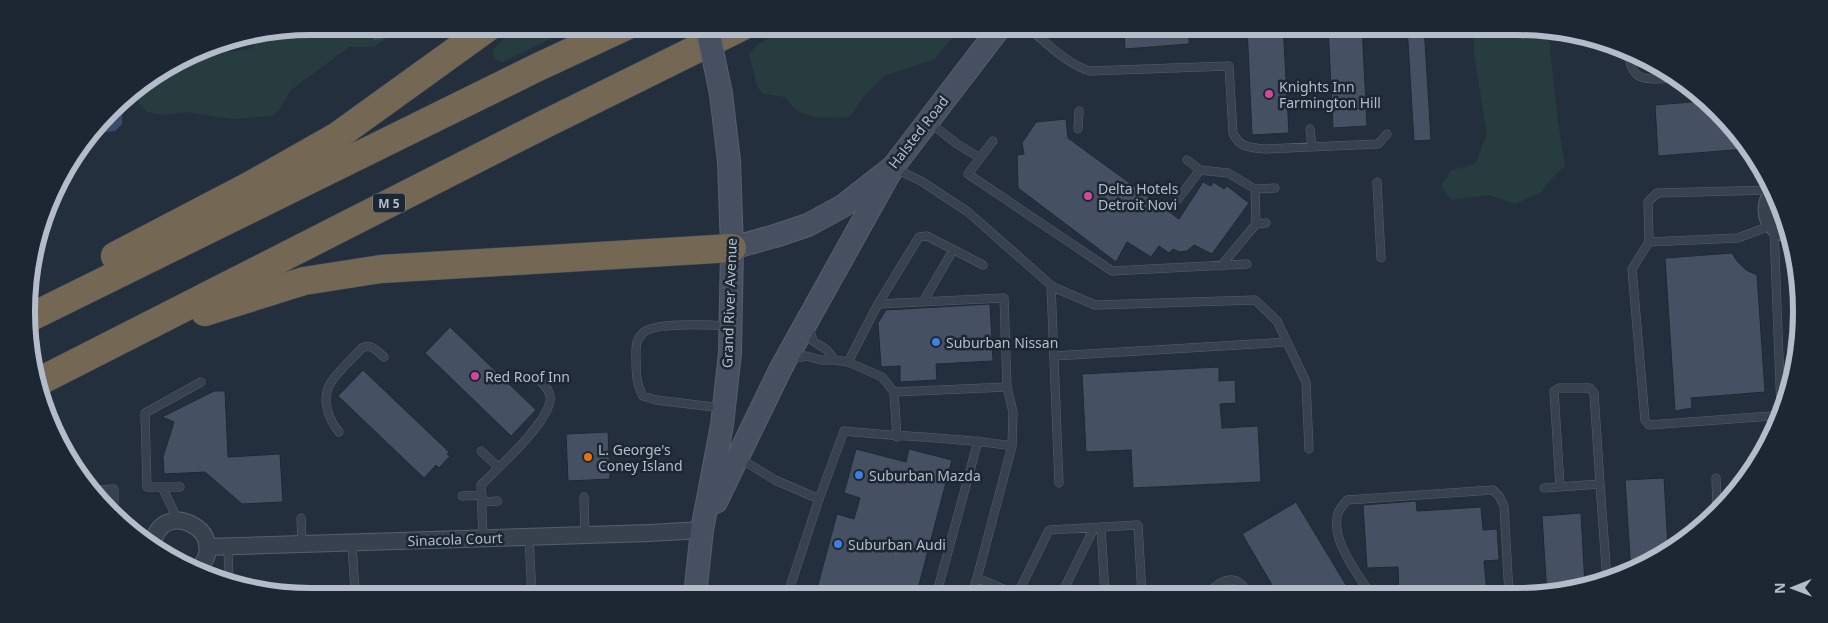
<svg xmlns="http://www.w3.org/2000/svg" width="1828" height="623" font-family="'Noto Sans',sans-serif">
  <rect width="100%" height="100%" fill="#242f3e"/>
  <path fill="#263c3f" d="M312,26h45l2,8 9,-3 3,3 12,3 2,-9 11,-2 -4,8 -18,13h-25l-58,43 -12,20 -7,6 -39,3 -46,-7 -26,3 -14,-3 -8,-9 -4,-13 59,-37 44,-2 15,-3 4,-11z
    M520,26h57l-74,36 -9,-3 -1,-9 14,-15z
    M789,26h174l-29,33 -50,17 -21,21 -13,20c-17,1 -36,2 -52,-6 -5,-3 -9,-10 -13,-14l-21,-3 -6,-6 -9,-34 8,-9z
    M1473,26h43l32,4 10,92 7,44 -12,11 -13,16 -25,11 -26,-9 -38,5 -10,-15 11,-15 23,-6 12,-30 -13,-80z"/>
  <path fill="#394c67" d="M357,26h35l-7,2 -3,11 -8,1 -6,-9 -11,2z
    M123,97l-1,27 -7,7 -20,2z"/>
  <path fill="#455162" stroke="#1f2835" d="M1124,26h65v18l-64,5z
    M1247,26h36l6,107 -37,2z
    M1328,26h34l5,100 -34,2z
    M1407,26h17l7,114 -17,1z
    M1704,101l42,48 -88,7 -3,-51z
    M1066,119l2,19 111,81 24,-37 8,4 2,-4 11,7 3,-3 22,17 -37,51 -18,-9 -7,6 -8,1 -6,-3 -4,4 -10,-7 -8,11 -24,-15 -11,20 -98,-74 -1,-33 7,-1 -2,-11 14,-21z
    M1732,253l5,8 9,9 11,5 8,117 -74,6 1,10 -17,3 -10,-153z
    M990,304l3,57 -57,3 1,16 -37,2v-16l-19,1 -3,-44 8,-13z
    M450,327l86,83 -25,26 -86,-83z
    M1219,367v14l16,-1 1,23 -16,1 2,24 36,-2 3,56 -128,6 -2,-38 -45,2 -4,-78z
    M363,370l86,82 -2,2 3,2 -11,12 -3,-3 -12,13 -86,-82z
    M214,391h11l3,66 52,-3 3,48 -41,2 -37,-32 -41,2 -1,-17 11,-35 -12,-5z
    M608,432l2,47 -42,2 -2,-47z
    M856,449l50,13 3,-13 43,11 -36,136h-101l22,-82 17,5 6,-21 -16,-5z
    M1664,478l4,70 -37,24 -6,-92z
    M1416,501l1,10 64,-4 2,23 14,-1 2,31 -15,1 3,33 -88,1 -1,-28 -31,1 -4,-63z
    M1296,502l56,93h-74l-36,-61z
    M1581,513l4,73 -32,8h-6l-5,-78z"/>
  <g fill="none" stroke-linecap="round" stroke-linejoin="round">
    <defs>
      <path id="lane" d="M1026,26c20,16 39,37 64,45l139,-5 4,67c7,15 16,14 31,16l114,-5 9,-10
        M1629,55c2,30 24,24 46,23
        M929,122l28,22 23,14 -12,16 144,97 135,-7
        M1078,129l1,-18
        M1310,129l2,18
        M980,158l13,-17
        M1187,160l13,10 28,3 27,16 20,-1
        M894,168l27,13 47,31 85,75 42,18 160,-5 22,21 29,61 3,67
        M1377,182l4,76
        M1178,199l22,-29
        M1256,224l10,-1
        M1772,225l-34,13 -89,4 -17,27 13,151 4,5 123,-9 9,-6 -7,-181
        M1649,242l-1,-40 9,-9 114,-3
        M1221,266l35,-42 -1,-35
        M1051,285l8,198
        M923,302l30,-52
        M878,304l41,-67 8,-1 56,29
        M809,327l4,14 14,9 8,10
        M1054,356l233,-14
        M790,359l16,-3 15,4h14l13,2 34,15 12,15 3,45
        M848,362l30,-58 126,-6 3,89 -113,5
        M1007,387l6,25 -1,34
        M722,408l-66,-8 -13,-4c-7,-12 -7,-25 -7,-38 0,-10 -1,-18 7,-25 11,-11 68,-8 85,-7
        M339,432c-10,-12 -18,-32 -9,-48 7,-12 22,-25 32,-36 9,-5 15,3 22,9
        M481,451l17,16
        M739,458l36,22 44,19 25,-68c56,6 113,6 168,15l-35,132 40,17
        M1716,478l1,32
        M1560,486l-6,-95 5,-3h31l4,5 6,91
        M162,487l16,33
        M180,487h-33l-2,-74 56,-31
        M1544,488l56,-4 7,96
        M94,490l20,-1v21
        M462,496l20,-1
        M584,497l1,38
        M482,502l16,-1
        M301,518l1,26
        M1101,527l4,68
        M529,537l3,59
        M483,538l-2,-53c16,-16 73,-67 69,-89 -1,-5 -5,-10 -8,-13
        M352,543l3,49
        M228,547l1,36
        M971,595l6,-17
        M1017,595l32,-65 89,-5 4,70
        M1061,595l33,-67
        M1207,595c14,-17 31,-23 42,0
        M1371,595c-14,-23 -41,-55 -33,-82 2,-5 6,-9 9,-13l146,-10 6,6 5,10 5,88
        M787,596l32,-97
        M936,596l42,-155"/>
      <path id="street" d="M1772,192c-10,17 -6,36 13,41
        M152,547c8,-54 82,-14 46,22
        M207,547l442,-14 53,-3"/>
      <path id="secondary" d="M732,248l43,-12 33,-11 35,-19 50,-39 108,-141
        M716,502l65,-134 112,-201
        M695,596l7,-66 20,-105 8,-72 2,-105 -3,-87 -8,-67"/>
      <path id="highway" d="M115,256l136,-71 85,-48 154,-111
        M205,312l99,-31 77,-12 351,-21
        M31,317l505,-249 90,-42
        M36,383l509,-259 198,-98"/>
    </defs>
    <use href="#lane" stroke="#565f6c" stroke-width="9"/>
    <use href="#street" stroke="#565f6c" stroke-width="18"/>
    <use href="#secondary" stroke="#565f6c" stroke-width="24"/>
    <use href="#highway" stroke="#434c59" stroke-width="29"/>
    <use href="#lane" stroke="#38414e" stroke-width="8"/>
    <use href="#street" stroke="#38414e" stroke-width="16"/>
    <use href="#secondary" stroke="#465061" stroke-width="22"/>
    <use href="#highway" stroke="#746855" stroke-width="28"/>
    <defs>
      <path id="secondary-bridge" d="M707,26l14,68"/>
    </defs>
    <use href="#secondary-bridge" stroke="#565f6c" stroke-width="24" stroke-linecap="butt"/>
    <use href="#secondary-bridge" stroke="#465061" stroke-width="22"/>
  </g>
  <g fill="#d1479c" stroke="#1d2633" stroke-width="2">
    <circle cx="1269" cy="94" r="5"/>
    <circle cx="1088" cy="196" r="5"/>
    <circle cx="475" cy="376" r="5"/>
  </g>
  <g fill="#3f7fe0" stroke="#1d2633" stroke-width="2">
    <circle cx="936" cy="342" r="5"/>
    <circle cx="859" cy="475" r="5"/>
    <circle cx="838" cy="544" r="5"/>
  </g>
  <circle fill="#e8710a" stroke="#1d2633" stroke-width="2" cx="588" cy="457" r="5"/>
  <g text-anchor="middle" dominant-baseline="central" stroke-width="5" stroke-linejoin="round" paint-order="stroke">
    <rect fill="#1d2633" stroke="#878f9c" stroke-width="1" x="373" y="193.5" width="32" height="19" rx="4"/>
    <g font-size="12" font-weight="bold" fill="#b4bcc9">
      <text x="389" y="203">M 5</text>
    </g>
    <g font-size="14" fill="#b4bcc9" stroke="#1d2633" text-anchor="start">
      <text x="1279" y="86">Knights Inn<tspan x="1279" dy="16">Farmington Hill</tspan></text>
      <text x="1098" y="188">Delta Hotels<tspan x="1098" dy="16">Detroit Novi</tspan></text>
      <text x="946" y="342">Suburban Nissan</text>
      <text x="485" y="376">Red Roof Inn</text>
      <text x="598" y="449">L. George's<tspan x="598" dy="16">Coney Island</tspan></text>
      <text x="869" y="475">Suburban Mazda</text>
      <text x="848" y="544">Suburban Audi</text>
    </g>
    <g font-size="14" fill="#b4bcc9" stroke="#1d2633">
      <text transform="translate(918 132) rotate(-52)">Halsted Road</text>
      <text transform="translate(729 303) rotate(-88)">Grand River Avenue</text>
      <text transform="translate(455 539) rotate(-2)">Sinacola Court</text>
    </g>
  </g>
  <path d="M0 0H1828V623H0ZM311 35H1517A276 276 0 0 1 1793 311V312A276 276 0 0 1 1517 588H311A276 276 0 0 1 35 312V311A276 276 0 0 1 311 35Z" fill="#1d2633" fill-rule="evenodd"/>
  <path fill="none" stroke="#b4bcc9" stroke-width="6" d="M311 35H1517A276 276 0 0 1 1793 311V312A276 276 0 0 1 1517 588H311A276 276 0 0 1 35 312V311A276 276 0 0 1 311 35Z"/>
  <g transform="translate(1793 588) rotate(269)" stroke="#1d2633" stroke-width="4" paint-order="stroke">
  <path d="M0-4L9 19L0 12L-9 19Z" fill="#b4bcc9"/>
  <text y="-8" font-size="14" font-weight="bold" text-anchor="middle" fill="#b4bcc9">N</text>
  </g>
</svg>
